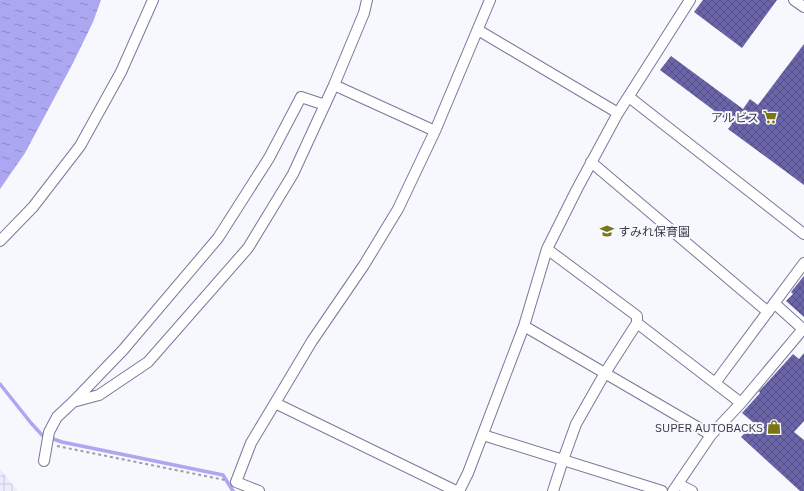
<svg xmlns="http://www.w3.org/2000/svg" width="804" height="491" font-family="'IBM Plex Sans','Noto Sans JP',sans-serif">
  <defs>
    <pattern id="industrial-grid" width="8" height="8" patternUnits="userSpaceOnUse"><rect width="8" height="8" fill="#ececfe"/><path d="M0 4h8M4 0v8" fill="none" stroke="#cbcbdb"/></pattern>
    <pattern id="water-ripples" width="26" height="14" patternUnits="userSpaceOnUse"><rect width="26" height="14" fill="#aba7f0"/><path d="M2 4q2-2 4 0t4 0M15 11q2-2 4 0t4 0" fill="none" stroke="#8c89c4"/></pattern>
    <pattern id="building-cross-hatch" width="8" height="8" patternUnits="userSpaceOnUse"><rect width="8" height="8" fill="#6a65a8"/><path d="M0 0l8 8M0 8l8-8" fill="none" stroke="#545084"/></pattern>
  </defs>
  <rect width="100%" height="100%" fill="#f7f7fe"/>
  <path fill="url(#industrial-grid)" d="M0,469l18,22h-18z"/>
  <path fill="url(#water-ripples)" d="M0,0h101l-8,22 -20,41 -48,90 -25,36z"/>
  <g fill="none" stroke-linecap="round" stroke-linejoin="round">
    <path stroke="#aba7f0" stroke-width="3.5" d="M0,384l31,39 11,12 20,7 161,33 10,16"/>
  </g>
  <path fill="url(#building-cross-hatch)" d="M703,0h74l-35,48 -48,-36z
    M804,44v141l-76,-56 4,-5 -72,-54 11,-14 72,53 7,-10 8,6z
    M804,276v41l-18,-16 7,-7 -2,-2z
    M804,353v68l-10,11 10,8v51h-4l-59,-54 13,-14 -12,-10 18,-20 -1,-2 5,-5 29,-32 6,5z"/>
  <g fill="none" stroke-linecap="round" stroke-linejoin="round">
    <defs>
      <path id="street" d="M794,0l10,7
        M478,30l140,83
        M334,85l101,46
        M629,97l175,137
        M591,162l177,150
        M0,241l33,-34 47,-61 41,-74 32,-72
        M547,249l90,67v7l104,80
        M774,303l30,27
        M524,326l187,109
        M715,383l89,-120
        M73,402l50,-52 95,-112 51,-80 32,-61 24,8
        M275,403l181,88
        M483,435l179,56
        M44,461l5,-29 8,-15 16,-15 26,-7 49,-33 100,-114 45,-74 41,-89 30,-72 3,-13
        M678,484l14,7
        M259,491l-23,-9 15,-39 24,-40 37,-62 52,-76 34,-56 37,-78 55,-131
        M459,491l9,-18 56,-147 23,-77 30,-60 41,-76 72,-113
        M553,491l10,-31 13,-36 29,-51 32,-50
        M673,491l38,-56 30,-32 62,-74"/>
    </defs>
    <use href="#street" stroke="#797899" stroke-width="12"/>
    <path stroke="#9d9da8" stroke-width="2" stroke-dasharray="3 3" stroke-linecap="butt" d="M57,446l168,34"/>
    <use href="#street" stroke="#fff" stroke-width="10"/>
  </g>
  <defs>
    <symbol id="supermarket-bare" viewBox="-9 -9 18 18"><path d="M-6-5.5h2.5l.6 2H6L4.5 2H-2.5L-4.4-4H-6ZM-1.5 3.2a1.3 1.3 0 1 0 .1 0ZM3 3.2a1.3 1.3 0 1 0 .1 0Z" fill="#7a7519" stroke="#f7f7fe" stroke-width="2.5" paint-order="stroke"/></symbol>
    <symbol id="school-bare" viewBox="-9 -9 18 18"><path d="M0-5L7-2L0 1L-7-2ZM-4 1L0 2.5L4 1V4Q0 6-4 4Z" fill="#7a7519" stroke="#f7f7fe" stroke-width="2.5" paint-order="stroke"/></symbol>
    <symbol id="shop-bare" viewBox="-9 -9 18 18"><path d="M-5-2.5h2.3a2.7 3.5 0 0 1 5.4 0H5L5.5 6h-11ZM-1.5-2.5h3a1.5 2.3 0 0 0-3 0Z" fill="#7a7519" stroke="#f7f7fe" stroke-width="2.5" paint-order="stroke"/></symbol>
  </defs>
  <g fill-rule="evenodd">
    <use href="#supermarket-bare" x="760" y="107" width="20" height="20"/>
    <use href="#school-bare" x="597" y="221" width="20" height="20"/>
    <use href="#shop-bare" x="764" y="417" width="20" height="20"/>
  </g>
  <g text-anchor="middle" dominant-baseline="central" stroke-width="4" stroke-linejoin="round" paint-order="stroke">
    <g font-size="12" fill="#3a3a48" stroke="#f7f7fe" text-anchor="end">
      <text x="759" y="117">アルビス</text>
      <text x="618" y="231" text-anchor="start">すみれ保育園</text>
      <text x="763" y="427">SUPER AUTOBACKS</text>
    </g>
  </g>
</svg>
